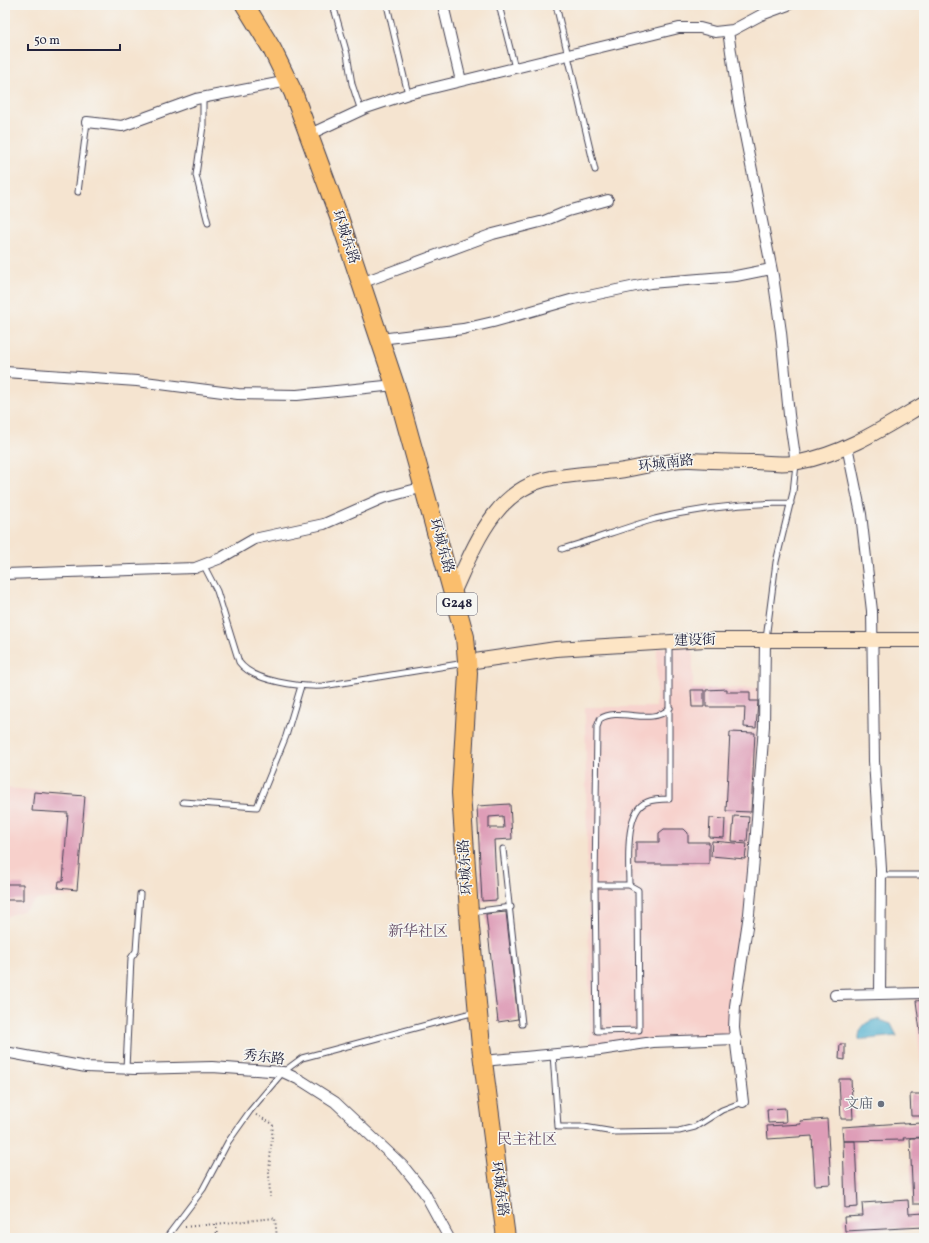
<svg xmlns="http://www.w3.org/2000/svg" width="929" height="1243" font-family="Vollkorn,'Noto Serif SC',serif">
  <rect width="100%" height="100%" fill="#f6f6f2"/>
  <filter id="ink" filterUnits="userSpaceOnUse"><feTurbulence type="fractalNoise" baseFrequency=".025" numOctaves="2"/><feDisplacementMap in="SourceGraphic" scale="8" xChannelSelector="R" yChannelSelector="G"/><feConvolveMatrix kernelMatrix="1 2 1 2 8 2 1 2 1" color-interpolation-filters="sRGB"/></filter>
  <filter id="wash" filterUnits="userSpaceOnUse"><feTurbulence type="fractalNoise" baseFrequency=".012" numOctaves="4" result="noise"/><feDisplacementMap in="SourceGraphic" scale="16" xChannelSelector="R" yChannelSelector="G"/><feGaussianBlur stdDeviation="0.9" result="paint"/><feColorMatrix in="noise" values="0 0 0 0 0 0 0 0 0 0 0 0 0 0 0 0 0 1.4 0 .05"/><feComposite in="paint" operator="in"/></filter>
  <g filter="url(#wash)">
    <rect width="100%" height="100%" fill="#f5e4d0"/>
    <path fill="#f7d0cb" d="M693,646v42h69l-13,201 -12,72 -5,75 -87,3 -55,7 -5,-339h71l1,-59z
      M5,788l82,6 -8,101 -43,5 -11,10 -20,7z
      M924,997v126l-1,-38 -9,-86z"/>
    <path fill="#4eaecd" stroke="#386884" d="M877,1019l14,5 6,12 -38,4c-1,-12 7,-19 18,-21z"/>
    <g id="blocks">
      <path fill="#de9db7" fill-rule="evenodd" d="M727,689v3h23v9h8l-2,27 -12,-1 1,-20h-39v-17z
        M691,690h13v17h-12z
        M730,732l25,1 -4,79 -25,-1z
        M34,792l51,4 -8,94 -19,-2 1,-7h4l5,-68 -36,-2z
        M510,804l2,35 -18,1 3,60 -15,1 -5,-95zM503,816l1,12h-15v-11z
        M734,816l15,1 -2,25 -15,-1z
        M710,818l15,1 -1,19 -15,-1z
        M664,829h20l4,4v9h21v22h-73v-22h23v-9z
        M712,841l35,3 -2,15 -34,-3z
        M5,884h18v16h-18z
        M506,912l12,107 -20,3 -12,-108z
        M924,1000v53h-1l-7,-52z
        M840,1044h5v16l-6,-1z
        M839,1079h12l2,40h-12z
        M910,1094h11l1,22h-11z
        M785,1108l1,14 -18,1 -1,-14z
        M827,1119l4,65 -16,1 -3,-49 -44,3 -1,-13 34,-2 -1,-3z
        M903,1123v1l19,-1 1,14 -20,1 1,2 -61,1 -1,-14z
        M910,1138h13l1,66h-11z
        M843,1141h12l3,66 -13,1z
        M908,1200l1,14 15,-1v14l-79,4 -1,-14 19,-1 -1,-13z"/>
    </g>
  </g>
  <g filter="url(#ink)">
    <use href="#blocks" fill-opacity="0" stroke="#423f51" stroke-width="1"/>
    <g fill="none" stroke-linecap="round" stroke-linejoin="round">
      <defs>
        <path id="lane" d="M333,5l14,49 5,30 9,27
          M387,5l21,89
          M499,5l16,63
          M556,5l39,165
          M203,97v29l-7,49 12,48
          M78,192l9,-70
          M562,549c31,-9 62,-21 93,-30 44,-11 90,-16 136,-16
          M204,566l13,25 22,71c14,20 62,25 84,24l142,-23
          M766,639l10,-77 17,-70 3,-28
          M183,802l74,5 29,-71 15,-50
          M503,849l19,175
          M881,875h43
          M595,885l2,146 42,-1 -1,-140 -9,-5h-34l2,-158 3,-8c19,-13 51,8 70,-11
          M629,885c0,-20 -5,-75 18,-83 7,-3 15,-3 22,-3v-156
          M472,912l39,-5
          M553,1054l5,73h26l30,5 65,-1 16,-4 27,-17 21,-8
          M126,1069l5,-111 5,-7 4,-57
          M166,1238l37,-49 25,-47 22,-31 33,-39 19,-14 173,-46"/>
        <path id="street" d="M443,5l18,76
          M728,31l10,69 35,176 8,56 8,83 7,48
          M87,122l35,4 74,-27 92,-18
          M308,135l58,-27 42,-14 271,-66h21l15,4 18,-2 28,-15 27,-10
          M361,283l132,-49 51,-13 24,-10 40,-11
          M380,339l83,-10 30,-7 81,-23 76,-16 86,-7 35,-7
          M5,372l132,9 101,13 59,1 98,-10
          M847,446l14,68 11,97 2,150 7,108 -1,125
          M5,574l190,-6 26,-10 33,-19 70,-15 59,-26 41,-11
          M835,995l89,-2
          M5,1052l81,15 49,2 77,-2 71,5 19,9 33,21 68,64 21,26 25,46
          M483,1061l117,-11 53,-8 83,-3
          M743,1102l-9,-74 1,-22 14,-92 5,-55 10,-133 1,-86"/>
        <path id="secondary" d="M454,591c21,-46 41,-103 98,-113 22,-4 44,-5 66,-7 24,-3 48,-12 72,-11 22,1 44,2 66,2 15,1 28,3 43,0 45,-8 86,-35 125,-58
          M468,662l88,-13 149,-9h219"/>
        <path id="highway" d="M245,5l27,44 21,43 46,125 58,174 68,246 3,36 -7,120 9,134 11,119 25,192"/>
      </defs>
      <use href="#lane" stroke="#423f51" stroke-width="7"/>
      <use href="#street" stroke="#423f51" stroke-width="12"/>
      <use href="#secondary" stroke="#423f51" stroke-width="16"/>
      <use href="#highway" stroke="#423f51" stroke-width="20"/>
      <path stroke="#423f51" stroke-width="2" stroke-dasharray="1 3" stroke-linecap="butt" d="M256,1115l17,9 -4,48 1,25
        M216,1224l1,14
        M185,1227l90,-9 2,20"/>
      <use href="#lane" stroke="#fff" stroke-width="5"/>
      <use href="#street" stroke="#fff" stroke-width="10"/>
      <use href="#secondary" stroke="#fde5c5" stroke-width="14"/>
      <use href="#highway" stroke="#fabe6d" stroke-width="18"/>
    </g>
  </g>
  <circle fill="#6b7280" stroke="#f6f6f2" stroke-width="1.5" cx="881" cy="1104" r="4"/>
  <g text-anchor="middle" dominant-baseline="central" stroke-width="3" stroke-linejoin="round" paint-order="stroke">
    <rect fill="#f6f6f2" stroke="#626272" stroke-width="1" x="437" y="593" width="40" height="22" rx="3"/>
    <g font-size="13" font-weight="bold" fill="#22223b">
      <text x="457" y="604">G248</text>
    </g>
    <g font-size="14" fill="#22223b" stroke="#f6f6f2">
      <text transform="translate(345 237) rotate(71)">环城东路</text>
      <text transform="translate(666 464) rotate(-7)">环城南路</text>
      <text transform="translate(441 546) rotate(74)">环城东路</text>
      <text transform="translate(695 641) rotate(-2)">建设街</text>
      <text transform="translate(466 867) rotate(-94)">环城东路</text>
      <text transform="translate(264 1058) rotate(7)">秀东路</text>
      <text transform="translate(499 1189) rotate(82)">环城东路</text>
    </g>
    <g font-size="14" fill="#5b616d" stroke="#f6f6f2" text-anchor="end">
      <text x="873" y="1104">文庙</text>
    </g>
    <g font-size="15" fill="#644d66" stroke="#f6f6f2">
      <text x="418" y="932">新华社区</text>
      <text x="527" y="1140">民主社区</text>
    </g>
  </g>
  <rect width="929" height="1243" fill="none" stroke="#f6f6f2" stroke-width="20"/>
  <path d="M28 44v6h92v-6" fill="none" stroke="#22223b" stroke-width="2"/>
  <text x="34" y="44" font-size="12" fill="#22223b" stroke="#f6f6f2" stroke-width="3" paint-order="stroke">50 m</text>
</svg>
